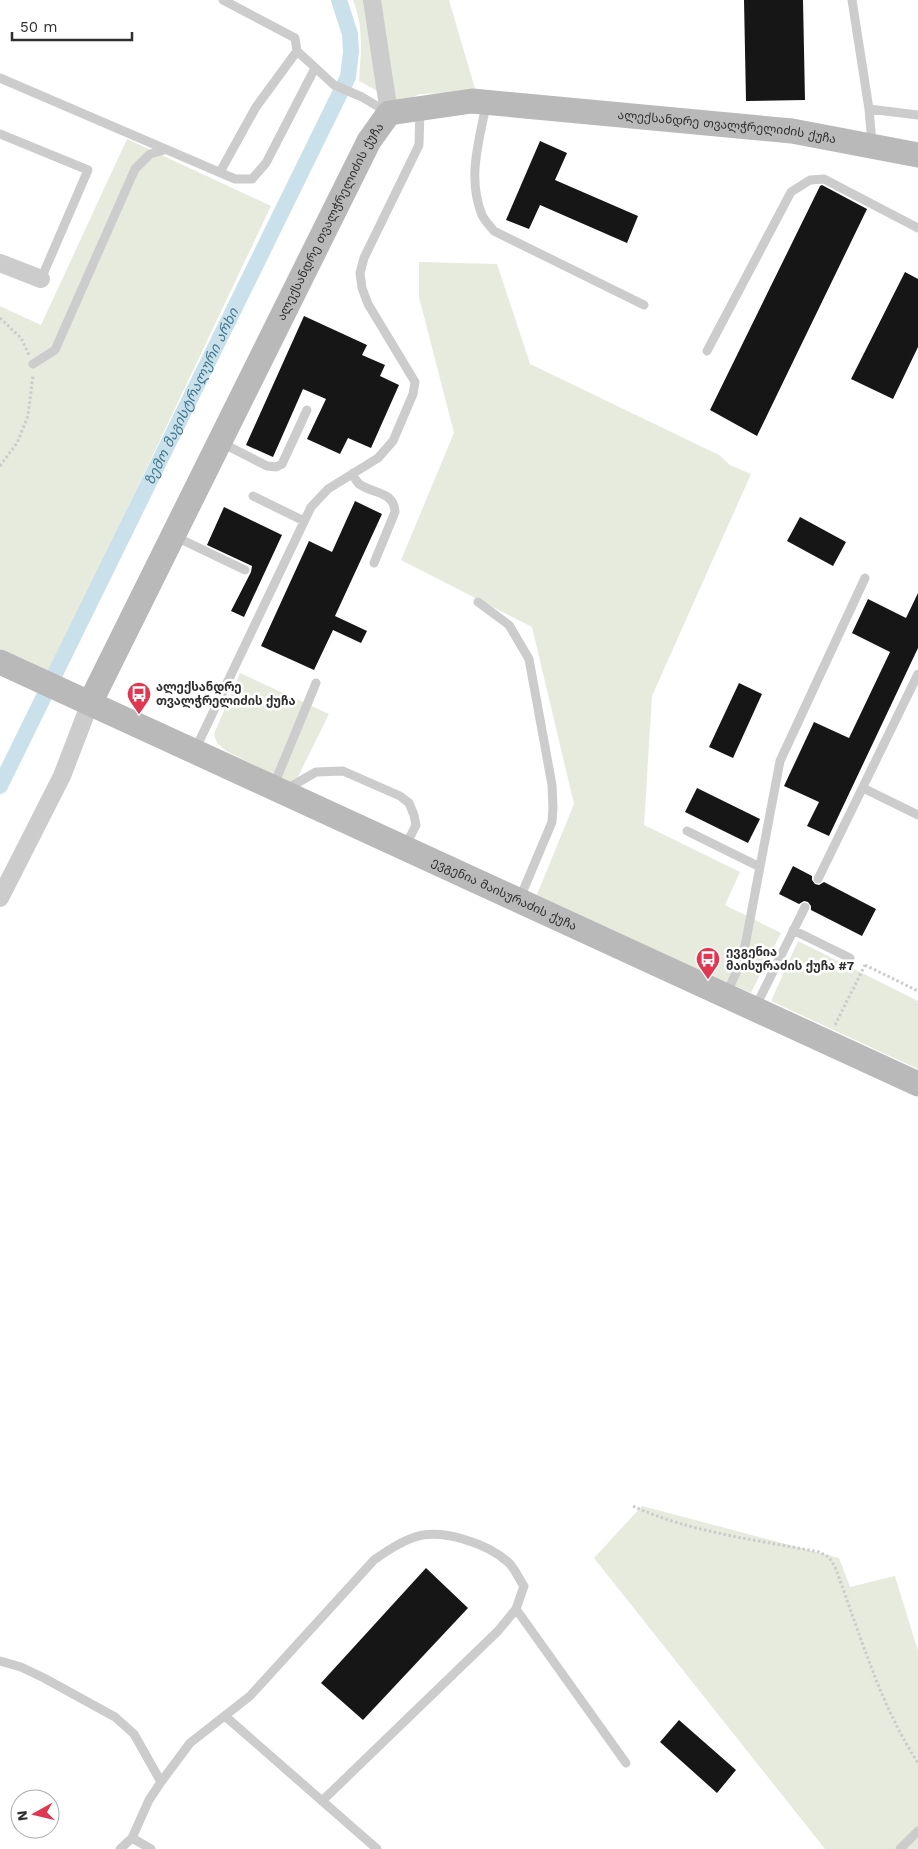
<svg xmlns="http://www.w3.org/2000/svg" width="918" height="1849" font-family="'Work Sans','Noto Sans Georgian',sans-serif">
  <rect width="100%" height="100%" fill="#fff"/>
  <path fill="#e6ebdd" d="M353,0h96l27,92 -56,2 -21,9 -40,-22c2,-29 5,-53 -6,-81z
    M127,139l144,67 -221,466 -50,-23v-343l41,19z
    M419,262l78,2 33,100 189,91 11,10 21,9 -99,222 -8,129 96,47 -15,33 56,28 -30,60 -215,-96 38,-93 -42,-177 -131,-67 53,-127 -35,-136z
    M240,673l89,41 -35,71 -68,-34 -9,-8 -3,-9z
    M798,941l120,60v68l-147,-68z
    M642,1506l197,52 11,29 45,-11 23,75v198h-93l-231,-291z"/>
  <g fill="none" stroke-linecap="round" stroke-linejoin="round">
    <path stroke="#cae1eb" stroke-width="16" id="s1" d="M0,786l348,-709 3,-25 -1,-18 -11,-34"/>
  </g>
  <path fill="#161616" d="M744,0h59l2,100 -59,1z
    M540,141l27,12 -12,27 83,36 -11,27 -87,-38 -11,24 -23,-9z
    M822,185l45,24 -110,227 -47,-26 110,-224z
    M905,272l13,7v68l-25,52 -42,-20z
    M304,316l63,29 -5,10 23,10 -5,11 19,9 -28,63 -23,-10 -8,16 -33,-15 19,-40 -23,-10 -30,68 -27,-12z
    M355,501l27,13 -47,102 32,15 -6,12 -28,-13 -19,40 -53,-24 48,-105 23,11z
    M224,507l58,28 -38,82 -13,-6 20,-39 1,-6 -45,-21z
    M800,517l46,25 -13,24 -46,-25z
    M918,593v55l-89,188 -22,-10 12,-24 -35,-16 30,-64 35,16 41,-86 -38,-19 16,-34 38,19z
    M739,683l23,11 -29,64 -24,-11z
    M697,788l63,31 -12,24 -63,-31z
    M793,866l19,10v4l3,4 4,1 5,-3 52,27 -14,27 -51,-26v-4l-3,-4 -4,-1 -5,3 -20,-10z
    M426,1568l42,40 -105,112 -42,-37z
    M679,1720l57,50 -19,23 -57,-51z"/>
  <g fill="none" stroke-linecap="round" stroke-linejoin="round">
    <path stroke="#ccc" stroke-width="3" stroke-dasharray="2.5 2.5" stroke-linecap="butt" d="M0,318l21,20 8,17
      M0,466l17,-23 11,-27 5,-41
      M865,965l53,26
      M835,1025l30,-60
      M633,1506c55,26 125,34 186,46l10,5 6,10c25,66 44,136 83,196"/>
    <path stroke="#ccc" stroke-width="9" d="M223,0l72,38 2,13 37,34 28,12 25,15
      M852,0l17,109 3,34
      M0,78l235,101h17l14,-16 49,-95
      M486,105c-7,37 -19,73 -4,110 3,6 8,11 12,16l150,74
      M869,109l49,6
      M0,134l88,36 -47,109
      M220,172l36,-65 41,-56
      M707,351l84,-159 19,-12 14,-1 94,49
      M33,364l22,-14 80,-181 15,-15 14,-4
      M222,443l45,23 9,1 6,-3 25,-54
      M353,473c1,4 3,8 6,11 14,10 35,7 36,28l-21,51
      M253,496l51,25
      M174,536l71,34
      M478,602l31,23 20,34 23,126 1,23 -1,14 -32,76
      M195,750l116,-243 17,-18 50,-31 15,-17 20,-47 2,-12 -47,-78 -6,-16 -2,-15 4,-15 55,-113 1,-36
      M273,787l43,-104
      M863,788l55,27
      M285,790l31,-18 27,-1 57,25 9,7 5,12 2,10 -11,22
      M687,831l73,36
      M818,879l100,-205
      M793,930l57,28
      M726,995l14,-31 5,-18 35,-185 85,-183
      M755,1008l50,-101
      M516,1609l110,154
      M0,1661l21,6 23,11 71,39 19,17 27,48 -12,18 -17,38 -12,11
      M225,1716l152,133
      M161,1782l29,-39 60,-47 124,-136c13,-9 26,-18 41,-23 27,-9 74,7 94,26 6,6 10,16 15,23l-8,23 -18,22 -176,170
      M132,1838l19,11
      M900,1849l18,-18"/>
    <path stroke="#ccc" stroke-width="18" d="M372,0l17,113
      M0,263l41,16
      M0,898l62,-122 28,-73"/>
    <g stroke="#b9b9b9" stroke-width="25">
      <path id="s2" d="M0,662l918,422"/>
      <path id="s3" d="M90,703l279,-562 20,-28 83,-12 320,30 126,24"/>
    </g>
  </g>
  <defs>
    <symbol id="bus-pin" viewBox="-11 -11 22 30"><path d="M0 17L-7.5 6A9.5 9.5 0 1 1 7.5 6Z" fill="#e03753" stroke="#fff"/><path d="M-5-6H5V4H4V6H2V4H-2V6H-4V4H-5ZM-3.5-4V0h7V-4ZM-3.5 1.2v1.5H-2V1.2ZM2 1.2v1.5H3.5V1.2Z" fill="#fff"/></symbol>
  </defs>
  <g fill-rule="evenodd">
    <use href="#bus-pin" x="125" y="680" width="28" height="38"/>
    <use href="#bus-pin" x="694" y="945" width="28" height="38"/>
  </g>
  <g text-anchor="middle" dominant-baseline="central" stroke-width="5" stroke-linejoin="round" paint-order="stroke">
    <g font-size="12" fill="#2f2f2f" stroke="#fff">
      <text stroke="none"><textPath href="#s3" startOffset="1002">ალექსანდრე თვალჭრელიძის ქუჩა</textPath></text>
      <text stroke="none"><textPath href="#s3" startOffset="538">ალექსანდრე თვალჭრელიძის ქუჩა</textPath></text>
      <text stroke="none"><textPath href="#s2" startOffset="555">ევგენია მაისურაძის ქუჩა</textPath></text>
    </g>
    <g font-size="12" font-weight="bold" fill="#2f2f2f" stroke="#fff" text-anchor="start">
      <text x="156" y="687">ალექსანდრე<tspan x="156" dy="14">თვალჭრელიძის ქუჩა</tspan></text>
      <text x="726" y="952">ევგენია<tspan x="726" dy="14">მაისურაძის ქუჩა #7</tspan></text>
    </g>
    <g font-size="14" font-style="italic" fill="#3f778e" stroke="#fff">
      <text stroke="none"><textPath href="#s1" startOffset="434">ზემო მაგისტრალური არხი</textPath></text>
    </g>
  </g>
  <g transform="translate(35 1814) rotate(262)"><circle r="24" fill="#ffffff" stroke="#acacac"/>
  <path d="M0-4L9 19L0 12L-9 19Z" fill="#e03753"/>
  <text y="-8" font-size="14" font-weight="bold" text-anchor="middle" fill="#2f2f2f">N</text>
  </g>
  <path d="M12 32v8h120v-8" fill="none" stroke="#2f2f2f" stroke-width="2.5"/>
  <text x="20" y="32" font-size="15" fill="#2f2f2f" stroke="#ffffff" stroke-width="4" paint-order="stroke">50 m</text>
</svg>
